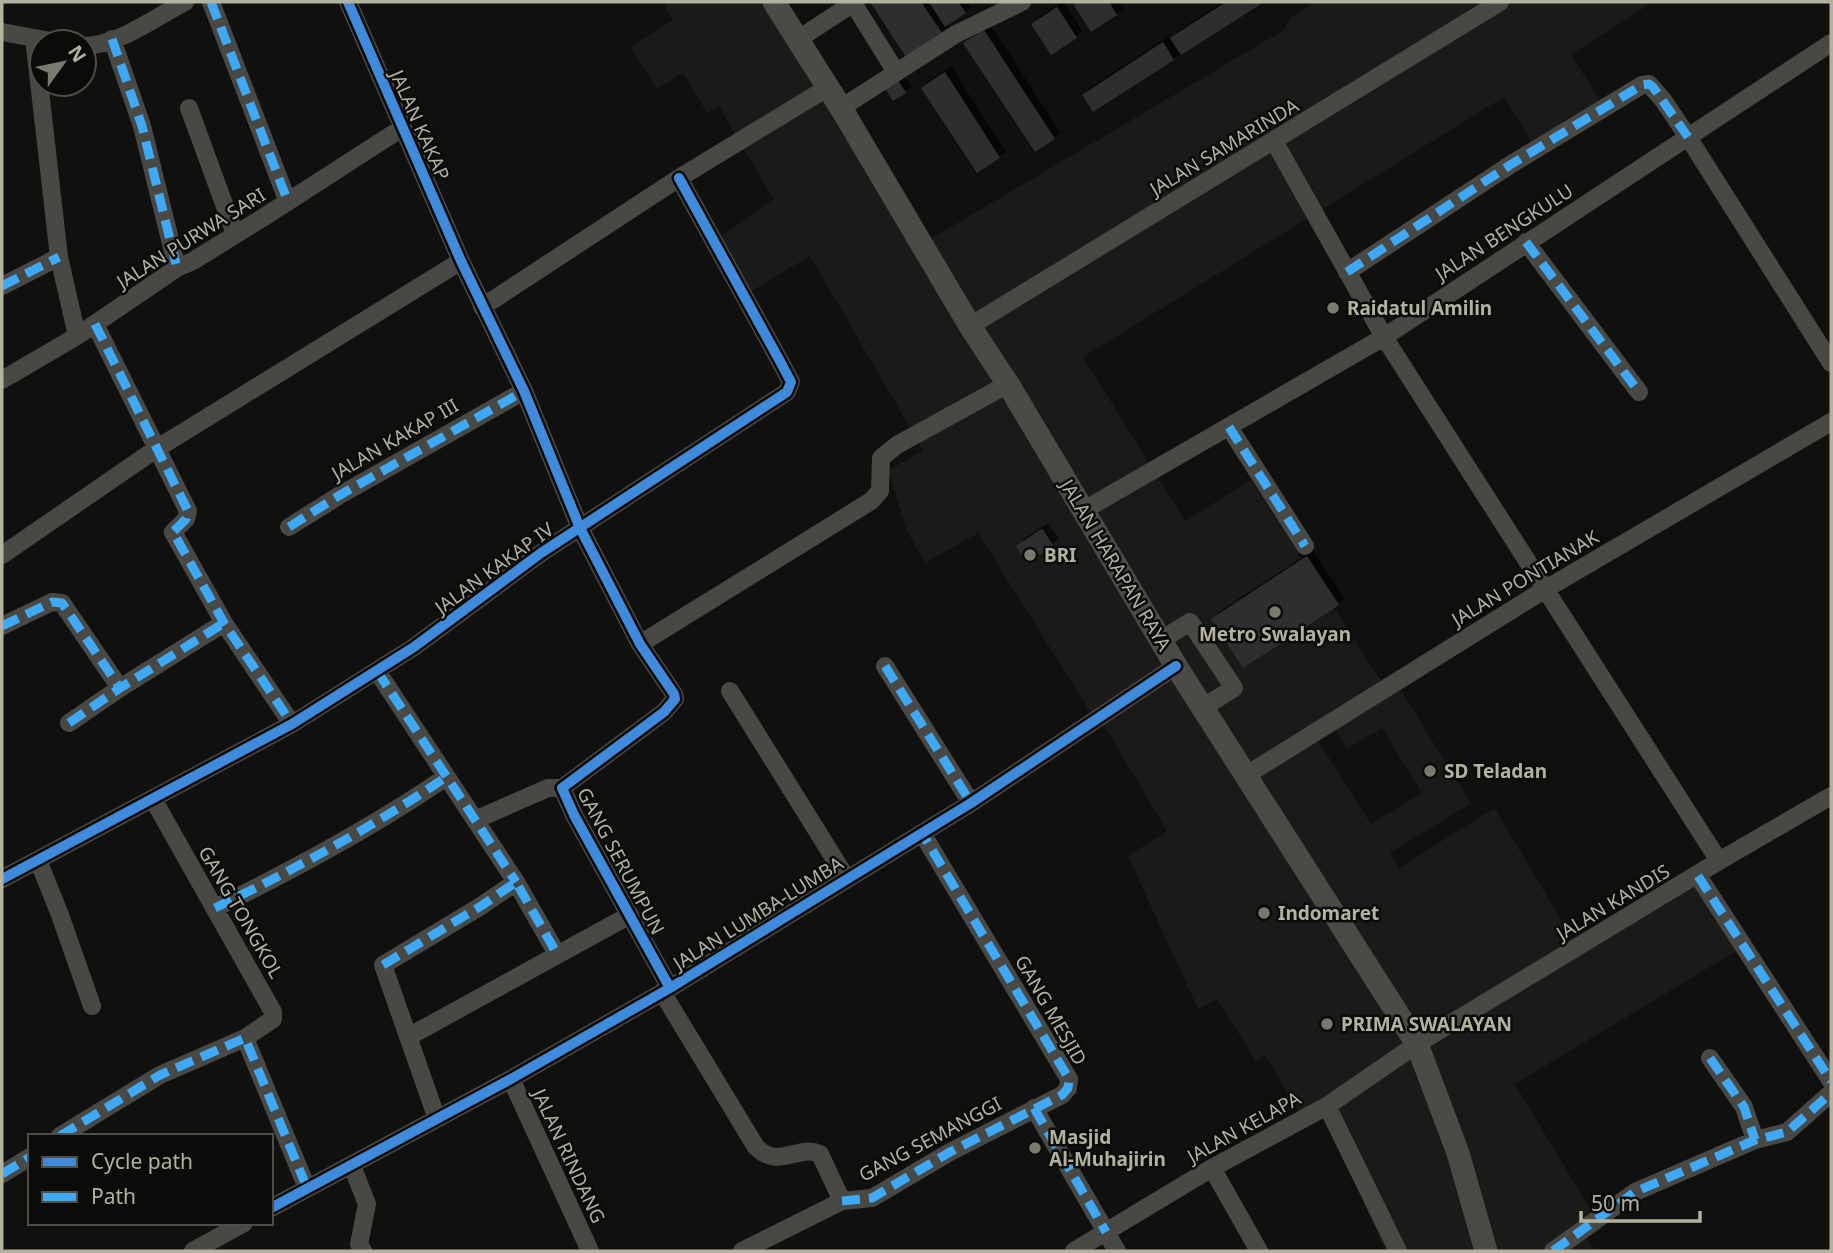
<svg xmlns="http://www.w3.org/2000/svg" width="1833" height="1253" font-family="'Noto Sans',sans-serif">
  <defs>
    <filter id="shadow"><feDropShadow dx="6" dy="-6" stdDeviation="0" flood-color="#0009"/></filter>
  </defs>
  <rect width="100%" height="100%" fill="#10100f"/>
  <path fill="#1a1b19" d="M663,2h122l144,238 355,-210 7,-13 25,-15h337l-82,53 31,49 -68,42 -30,-49 -421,260 102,164 66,-41 137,212 -72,45 55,87 51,-31 -40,-65 -35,21 -12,-20 65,-40 71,114 -81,50 9,15 95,-60 81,135 115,-69 48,76 -223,134 87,145 -16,9 9,13h-210l-59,-136 -19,10 -42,-70 -9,6 -39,-62 -19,10 -70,-153 39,-25 -58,-97 -16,-18 -115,-183 -53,30 -18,-32 -19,-60 35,-21 -113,-194 -65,39 -30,-54 58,-42 -54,-93 -12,7 -24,-40 -26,16 -27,-42 43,-27z"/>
  <path fill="#2f2f2d" filter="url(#shadow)" d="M870,2h51l21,31 -36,24z
    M929,2h29l8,11 -21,14z
    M1072,2h37l8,13 -26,17z
    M1226,2h38l-83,53 -11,-17z
    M1057,7l20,31 -26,17 -20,-31z
    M984,30l71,109 -20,13 -72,-109z
    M1163,42l11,18 -81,52 -11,-17z
    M945,72l55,86 -23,15 -56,-85z
    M897,79l9,14 -13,8 -9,-14z
    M1042,529l11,16 -27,19 -10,-18z
    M1307,556l32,49 -96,63 -32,-49z"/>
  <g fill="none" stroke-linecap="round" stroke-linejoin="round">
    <path stroke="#484844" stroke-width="18" d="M211,2l77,200
      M348,2l113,259 63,130 56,137 60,116 34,50 1,5 -11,13 -102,76 12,27 96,173
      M853,3l43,69
      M2,32l54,10
      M34,38l25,219 18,79
      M112,39l30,87 35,142
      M797,40l58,-38
      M84,46c35,-1 70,-28 101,-44
      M189,108l46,126
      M841,108l115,-74 66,-32
      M1274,141l110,196 335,524
      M1526,242l113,150
      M1347,272l163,-107 132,-80 7,-1 14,16 25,37 143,226
      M2,286l57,-29
      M482,307l197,-129 148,-90
      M95,324l93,187 -2,8 -13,13 51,91 68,101
      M970,326l530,-324
      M2,380l75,-44 100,-68 16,-7 71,-44 138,-89
      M1229,427l76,119
      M1084,510l300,-173 447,-294
      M289,527l51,-32 184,-104
      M2,555l154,-106 305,-188
      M2,626l50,-24 10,1 58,85
      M1161,640l29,-18 44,66 -32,20
      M640,644l231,-143 9,-10 1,-33 16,-13 111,-61
      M885,666l86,137
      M377,671l139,211
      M730,691l117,188
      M69,723l51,-35 104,-65
      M1245,776l299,-186 287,-168
      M153,799l120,213v7l-28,19
      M475,820l73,-32h14
      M38,860l22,55 32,91
      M1698,876l133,205
      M2,879l290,-155 122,-77 127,-94 246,-161 4,-10 -10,-19 -102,-185
      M215,908c80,-39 158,-81 231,-131
      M662,992l94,155c23,23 41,-3 64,7l22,47
      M408,1037l222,-122
      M1710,1058l34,49 11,33
      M511,1079l79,172
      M1327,1106l71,145
      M1034,1108l83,143
      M437,1119l-54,-154 98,-59 35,-24 41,72
      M60,1136l100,-61 85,-37 62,150
      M352,1166l15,38 -8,40 4,7
      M1212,1168l47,83
      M2,1174l28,-17
      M271,1208l240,-129 159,-91 301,-185 205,-137
      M193,1251l51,-28
      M742,1251l100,-50 30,-3 78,-46 112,-57 6,-7 1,-9 -147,-246
      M1074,1251l138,-83 115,-62 90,-62 302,-183 112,-65
      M1553,1251l82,-59 120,-52 32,-8 44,-39"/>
    <path stroke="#4a4a46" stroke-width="23" d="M774,2l67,106 129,218 38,58 168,282 241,378 41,109 28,98"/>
    <path stroke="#3fa9f5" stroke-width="9" stroke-dasharray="18 9" stroke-linecap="butt" d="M211,2l77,200
      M112,39l30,87 35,142
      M1526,242l113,150
      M1347,272l163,-107 132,-80 7,-1 4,3 35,50
      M2,286l57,-29
      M95,324l93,187 -2,8 -13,13 51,91 68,101
      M1229,427l76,119
      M289,527l51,-32 184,-104
      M2,626l50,-24 10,1 58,85
      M885,666l86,137
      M377,671l139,211
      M69,723l51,-35 104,-65
      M1698,876l133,205
      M215,908c80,-39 158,-81 231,-131
      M383,965l98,-59 35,-24 41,72
      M1710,1058l34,49 11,33
      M1034,1108l72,124
      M60,1136l100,-61 85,-37 62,150
      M2,1174l28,-17
      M842,1201l30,-3 78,-46 112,-57 6,-7 1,-9 -147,-246
      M1553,1251l82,-59 120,-52 32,-8 44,-39"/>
    <defs>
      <path id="cycleway" d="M348,2l113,259 63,130 56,137 60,116 34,50 1,5 -11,13 -102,76 12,27 96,173
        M2,879l290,-155 122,-77 127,-94 246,-161 4,-10 -10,-19 -102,-185
        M271,1208l240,-129 159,-91 301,-185 205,-137"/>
    </defs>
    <use href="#cycleway" stroke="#0b0b0a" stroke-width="15"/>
    <use href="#cycleway" stroke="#408adc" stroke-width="10"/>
  </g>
  <g fill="#79796d" stroke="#0b0b0a" stroke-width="2.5">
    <circle cx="1333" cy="308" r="7"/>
    <circle cx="1030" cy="555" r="7"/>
    <circle cx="1275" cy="612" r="7"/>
    <circle cx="1430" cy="771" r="7"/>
    <circle cx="1264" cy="913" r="7"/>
    <circle cx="1327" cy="1024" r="7"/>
    <circle cx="1035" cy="1148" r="7"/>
  </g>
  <g text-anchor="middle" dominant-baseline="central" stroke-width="5" stroke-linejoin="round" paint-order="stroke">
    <g font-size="19" fill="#b2b29f" stroke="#0b0b0a">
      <text transform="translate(420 125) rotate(66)">JALAN KAKAP</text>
      <text transform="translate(1224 147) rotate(-31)">JALAN SAMARINDA</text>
      <text transform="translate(1504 232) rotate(-33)">JALAN BENGKULU</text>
      <text transform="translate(191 238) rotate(-32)">JALAN PURWA SARI</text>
      <text transform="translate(395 439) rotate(-30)">JALAN KAKAP III</text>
      <text transform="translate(1116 565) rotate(59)">JALAN HARAPAN RAYA</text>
      <text transform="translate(494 568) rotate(-36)">JALAN KAKAP IV</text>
      <text transform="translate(1525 578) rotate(-31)">JALAN PONTIANAK</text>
      <text transform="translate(621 861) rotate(62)">GANG SERUMPUN</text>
      <text transform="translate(1613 902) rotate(-31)">JALAN KANDIS</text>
      <text transform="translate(241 912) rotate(60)">GANG TONGKOL</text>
      <text transform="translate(758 913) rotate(-32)">JALAN LUMBA-LUMBA</text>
      <text transform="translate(1051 1010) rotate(60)">GANG MESJID</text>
      <text transform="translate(1244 1127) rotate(-29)">JALAN KELAPA</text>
      <text transform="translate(930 1139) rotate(-28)">GANG SEMANGGI</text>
      <text transform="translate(569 1156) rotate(65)">JALAN RINDANG</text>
    </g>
    <g font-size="19" font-weight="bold" fill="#b2b29f" stroke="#0b0b0a" text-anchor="start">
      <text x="1347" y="308">Raidatul Amilin</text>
      <text x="1044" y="555">BRI</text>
      <text x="1275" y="634" text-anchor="middle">Metro Swalayan</text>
      <text x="1444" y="771">SD Teladan</text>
      <text x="1278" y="913">Indomaret</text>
      <text x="1341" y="1024">PRIMA SWALAYAN</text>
      <text x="1049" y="1137">Masjid<tspan x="1049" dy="22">Al-Muhajirin</tspan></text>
    </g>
  </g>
  <rect width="1833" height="1253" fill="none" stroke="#b2b29f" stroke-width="7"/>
  <rect x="28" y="1134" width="245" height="91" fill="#0b0b0a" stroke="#4e4e46" stroke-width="2"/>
  <rect x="42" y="1157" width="35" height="10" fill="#408adc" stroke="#4e4e46" stroke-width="2"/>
  <text x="91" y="1169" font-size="21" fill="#b2b29f">Cycle path</text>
  <rect x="42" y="1192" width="35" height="10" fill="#3fa9f5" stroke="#4e4e46" stroke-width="2"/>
  <text x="91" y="1204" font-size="21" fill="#b2b29f">Path</text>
  <g transform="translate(63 63) rotate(57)"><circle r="33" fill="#0b0b0a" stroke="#4e4e46" stroke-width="2"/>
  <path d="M0-5L12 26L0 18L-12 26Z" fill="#79796d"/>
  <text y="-10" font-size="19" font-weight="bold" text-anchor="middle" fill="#b2b29f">N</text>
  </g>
  <path d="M1581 1211v10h119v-10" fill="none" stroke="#b2b29f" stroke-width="3.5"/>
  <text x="1591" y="1211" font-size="21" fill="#b2b29f" stroke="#0b0b0a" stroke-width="5" paint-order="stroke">50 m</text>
</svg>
